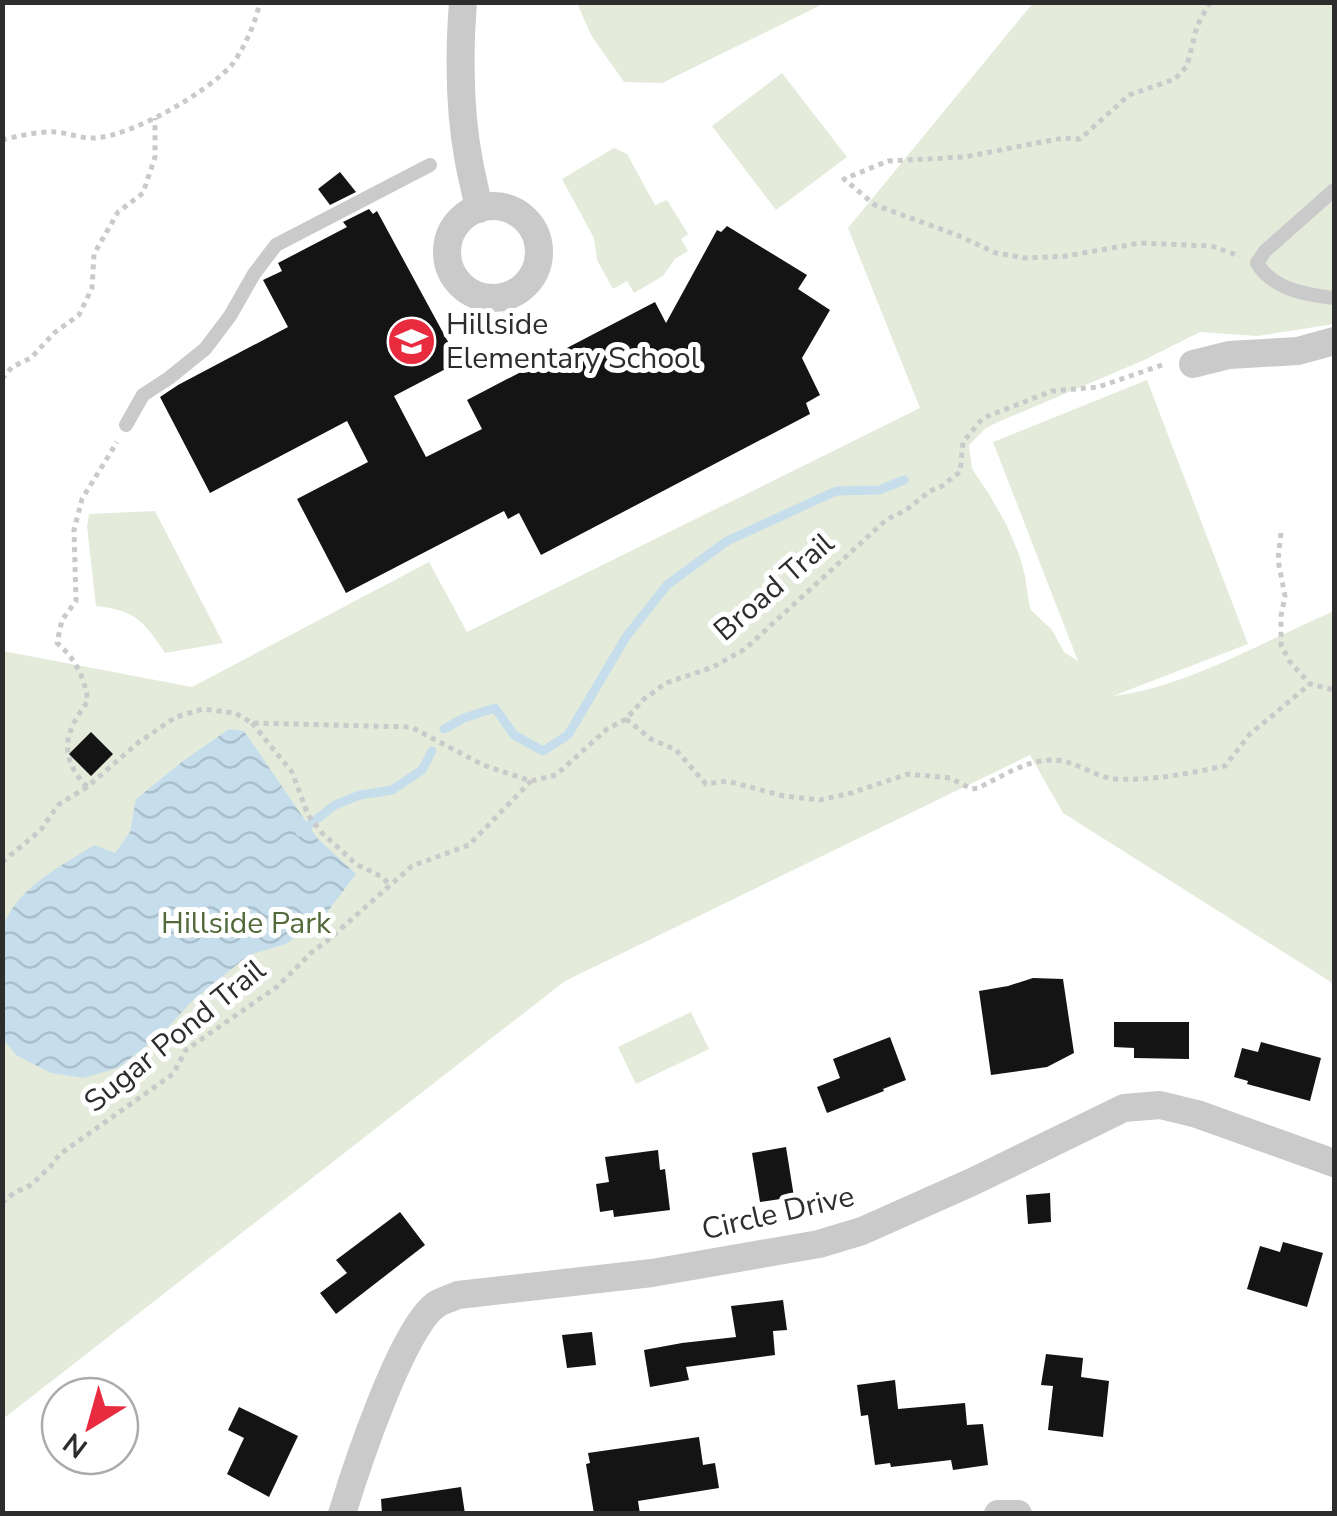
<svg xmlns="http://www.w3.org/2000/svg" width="1337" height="1516" font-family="'Nunito Sans',sans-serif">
  <defs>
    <pattern id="water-waves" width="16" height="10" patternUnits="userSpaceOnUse" patternTransform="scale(2.5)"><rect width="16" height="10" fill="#c6deec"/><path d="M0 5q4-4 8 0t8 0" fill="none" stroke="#aabfcb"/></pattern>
  </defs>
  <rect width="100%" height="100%" fill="#fff"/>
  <path fill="#e4ebda" d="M577,3h248l-163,80 -38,-1 -33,-47z
    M1033,3h301v321l-77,12 -57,-4 -58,29 -144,61 -12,6 -17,17 3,24 17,25 17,30 13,30 6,22 5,33 22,21 12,22 14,9 -85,-219 154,-62 101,264 -135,52c70,-7 155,-57 221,-85v373l-271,-171 -33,-58 -465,226 -562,438v-768l189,36 237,-125 38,70 453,-224 -72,-180z
    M782,73l65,84 -71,53 -64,-84z
    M614,148l13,6 28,51 12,-5 21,34 -7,5 7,12 -13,8 -12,17 -29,17 -7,-12 -14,8 -16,-29 -3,-22 -32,-59z
    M155,511l68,132 -58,10c-22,-33 -29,-42 -69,-47l-9,-80 2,-12z
    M691,1012l18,37 -73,35 -18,-37z"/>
  <path fill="url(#water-waves)" d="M229,729l15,2 74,108 38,35 -31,41 -39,29 -37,11 -57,46 -30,33 -44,34 -35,10 -32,-5 -35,-18 -13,-16 -1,-109c14,-43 57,-62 92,-85l21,8 15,-21 6,-33 47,-38z"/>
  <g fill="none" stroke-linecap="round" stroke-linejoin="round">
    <path stroke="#c6deec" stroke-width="9" d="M444,729l20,-11 31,-10 19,27 29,16 25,-16 58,-98 41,-52 60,-44 109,-50 43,-1 25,-10
      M300,832l35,-27 25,-10 32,-5 30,-20 10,-19"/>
  </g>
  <path fill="#141414" d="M340,172l16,20 -26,13 -12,-16z
    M369,209l4,5 4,-3 82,151 -65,34 32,61 56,-28 -15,-29 188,-98 11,21 51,-93 4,2 6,-6 80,49 -9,14 32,21 -28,48 18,37 -14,8 4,11 -269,141 -22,-42 -11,6 -4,-8 -158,82 -49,-94 71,-37 -21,-41 -137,72 -50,-96 18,-12 110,-58 -25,-47 19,-9 -4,-8 69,-36 -4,-5z
    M91,732l22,22 -22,22 -22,-22z
    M1033,978l30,1 11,74 -27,14 -56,8 -12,-84 29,-5z
    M1114,1022h75v37l-55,-1v-10l-20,-1z
    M890,1037l16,43 -23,9 1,2 -57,22 -10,-26 23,-9 -7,-19z
    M1261,1042l60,16 -11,43 -63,-17 1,-3 -14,-4 8,-29 16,4z
    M786,1147l8,50 -34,5 -8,-49z
    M658,1150l2,20 5,-1 5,41 -56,7 -1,-7 -13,2 -4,-28 13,-2 -4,-25z
    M1050,1193l1,29 -23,2 -2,-29z
    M400,1212l25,33 -89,69 -16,-21 27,-20 -11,-13z
    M1283,1242l40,11 -16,54 -60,-18 13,-43 20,6z
    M783,1300l4,30 -14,1 2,24 -89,12 3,13 -39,7 -6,-37 38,-7 54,-6 -5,-31z
    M592,1332l4,33 -29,3 -5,-33z
    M1046,1354l37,4 -2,19 28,4 -6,56 -55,-7 5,-44 -12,-1z
    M895,1380l3,29 67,-6 2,22 16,-1 5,41 -35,5 -2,-10 -60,7 -1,-4 -15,2 -7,-50 -7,1 -4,-31z
    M239,1407l59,29 -29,61 -42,-23 17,-36 -16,-8z
    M699,1437l4,28 12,-2 4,25 -81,13 2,13h-46l-8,-50 4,-1 -2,-10z
    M461,1487l4,27h-83l-1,-15z"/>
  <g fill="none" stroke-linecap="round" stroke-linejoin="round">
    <path stroke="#cacaca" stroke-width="5" stroke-dasharray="5 5" stroke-linecap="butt" d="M1210,2l-13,24 -10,40 -12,13 -46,16 -49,44 -17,-1 -99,19 -76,4 -44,18 31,26 82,30 39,18 30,5 40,-2 74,-13 71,3 29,10
      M2,140c16,-4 38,-9 54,-8 13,1 26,7 39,6 39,-3 109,-44 136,-72 10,-12 28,-49 28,-64
      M2,379l10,-12 19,-9 23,-25 25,-18 13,-27 2,-34 24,-42 25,-19 12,-36v-39
      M1281,533l-3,27 7,36 -4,20v29l9,17 20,22 24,6
      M626,719l25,20 25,11 30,34 21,-3 57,15 36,4 31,-7 57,-19 42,4 22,11 6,-1c31,-15 61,-37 95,-24 14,5 30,15 44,15 37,2 72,-6 108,-13l25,-32 60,-50
      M252,723l40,49 16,43 13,17 35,32 26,13 7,7
      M87,787c-29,-31 -23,-54 1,-86 -4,-24 -12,-42 -31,-58l5,-23 14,-19 -2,-71 8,-31 35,-57
      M2,862l38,-31 18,-26 29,-18 52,-45 37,-25 27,-8 32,4 17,10 159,4 72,38 48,16 25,-6 51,-46 19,-10 18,-20 22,-16 47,-16 32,-18 141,-129 20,-10 24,-19 12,-5 18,-14 3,-30 20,-24 69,-27 46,-4 67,-23
      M2,1203l12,-10 17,-8 19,-18 10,-13 113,-80 13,-24 92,-64 34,-34 15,-11 85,-75 57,-21 62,-64"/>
    <path stroke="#cacaca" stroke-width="14" d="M1334,190l-69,61 -8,12c15,26 49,32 77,35
      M126,425l17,-30 26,-17 36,-29 25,-33 24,-42 22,-29 154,-80"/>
    <path stroke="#cacaca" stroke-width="28" d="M463,2c-4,53 -4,108 6,160 3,16 7,31 10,47
      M447 252a46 46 0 1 1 92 0a46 46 0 1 1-92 0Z
      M1193,364l36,-9 69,-4 36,-10
      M342,1514c13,-43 61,-189 95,-210 6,-4 15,-6 21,-9l194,-22 167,-29 43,-13 110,-49 152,-74 36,-3 37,9 137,49
      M998,1514h20"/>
  </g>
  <defs>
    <symbol id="school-disc" viewBox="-11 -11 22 22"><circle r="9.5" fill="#e92b40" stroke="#fff"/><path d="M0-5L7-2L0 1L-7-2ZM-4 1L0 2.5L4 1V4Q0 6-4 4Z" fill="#fff"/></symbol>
  </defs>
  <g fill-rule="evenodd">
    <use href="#school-disc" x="384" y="314" width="55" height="55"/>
  </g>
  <g text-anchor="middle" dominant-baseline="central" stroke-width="10" stroke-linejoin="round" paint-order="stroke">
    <g font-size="30" fill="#2d2d2d" stroke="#fff" text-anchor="start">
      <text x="446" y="324">Hillside<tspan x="446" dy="34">Elementary School</tspan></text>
    </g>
    <g font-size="30" fill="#2d2d2d" stroke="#fff">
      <text transform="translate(774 587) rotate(-41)">Broad Trail</text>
      <text transform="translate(175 1036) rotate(-39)">Sugar Pond Trail</text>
      <text transform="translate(778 1213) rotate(-13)">Circle Drive</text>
    </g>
    <g font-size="30" fill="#526a3a" stroke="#fff">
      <text x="246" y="923">Hillside Park</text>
    </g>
  </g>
  <rect width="1337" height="1516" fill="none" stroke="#2d2d2d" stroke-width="10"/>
  <g transform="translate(90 1426) rotate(217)"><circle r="48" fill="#ffffff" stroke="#ababab" stroke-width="2.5"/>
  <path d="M0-8L18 38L0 25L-18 38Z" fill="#e92b40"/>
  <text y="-15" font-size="28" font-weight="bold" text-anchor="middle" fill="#2d2d2d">N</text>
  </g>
</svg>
